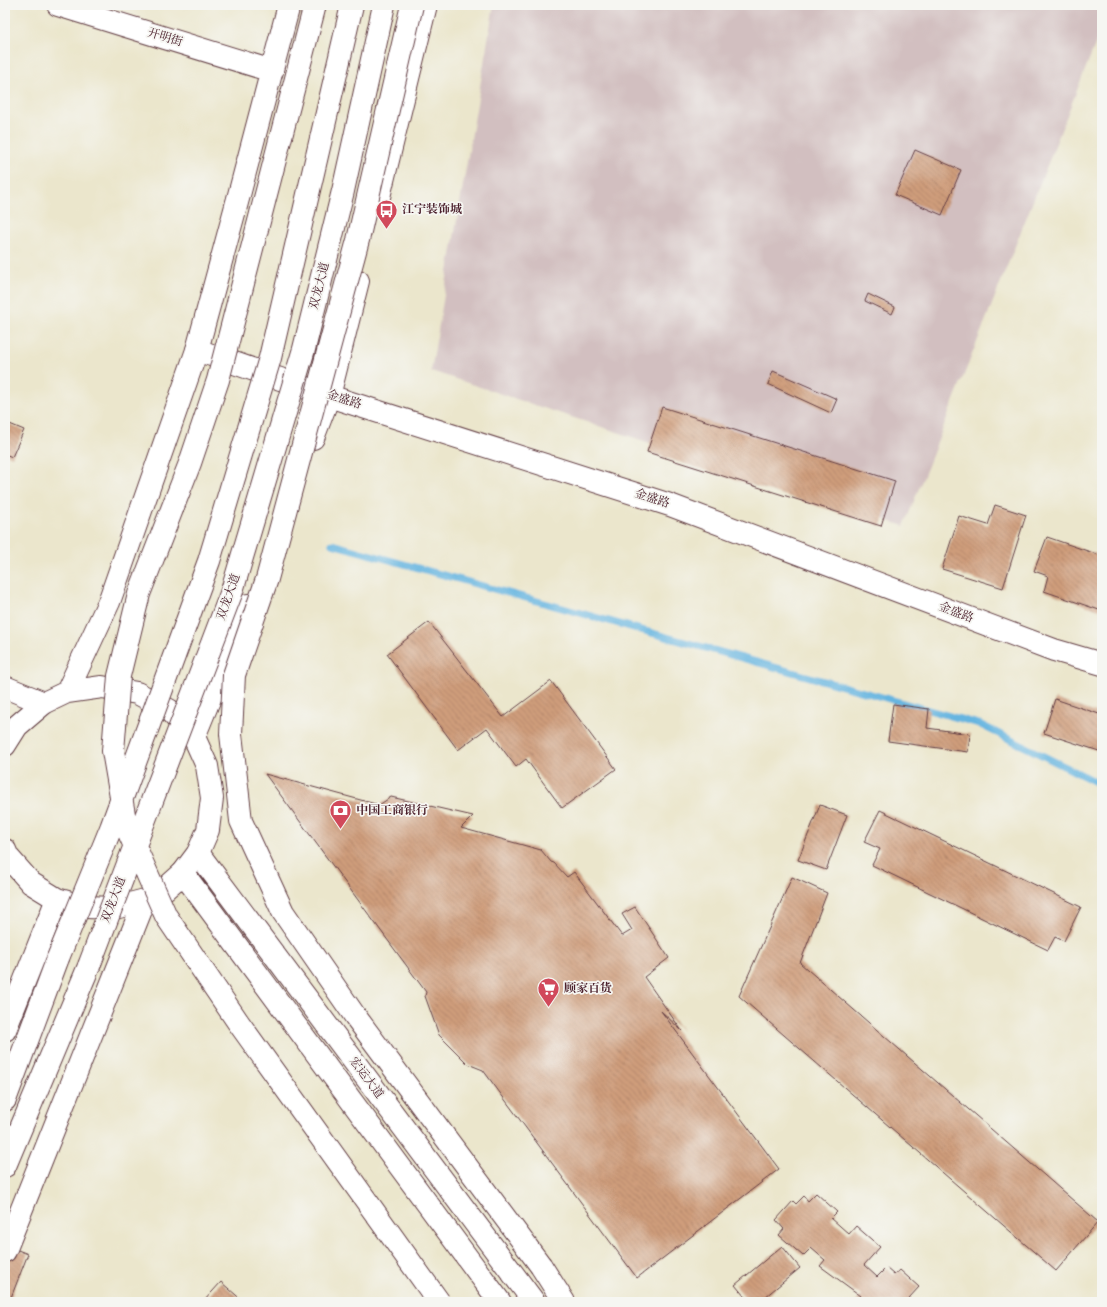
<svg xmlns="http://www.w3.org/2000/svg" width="1107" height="1307" font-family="Vollkorn,'Noto Serif SC',serif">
  <defs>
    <pattern id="building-back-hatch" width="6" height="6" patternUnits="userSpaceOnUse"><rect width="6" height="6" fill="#cf9d7b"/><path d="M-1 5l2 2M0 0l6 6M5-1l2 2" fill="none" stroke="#aa7f65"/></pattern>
  </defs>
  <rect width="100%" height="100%" fill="#f6f6f2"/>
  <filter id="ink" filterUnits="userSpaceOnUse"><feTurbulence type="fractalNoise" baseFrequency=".025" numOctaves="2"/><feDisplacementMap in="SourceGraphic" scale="8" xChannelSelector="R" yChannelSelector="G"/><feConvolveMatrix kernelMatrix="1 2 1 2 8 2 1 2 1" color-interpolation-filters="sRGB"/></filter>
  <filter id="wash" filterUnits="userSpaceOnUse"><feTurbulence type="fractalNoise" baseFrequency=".012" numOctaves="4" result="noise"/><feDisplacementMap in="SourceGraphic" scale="16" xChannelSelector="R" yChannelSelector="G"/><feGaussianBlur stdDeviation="0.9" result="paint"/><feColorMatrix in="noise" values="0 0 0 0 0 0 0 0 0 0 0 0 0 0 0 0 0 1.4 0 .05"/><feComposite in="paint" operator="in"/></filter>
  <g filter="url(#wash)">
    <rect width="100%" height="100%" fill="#ebe6cc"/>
    <path fill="#d2bfc0" d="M494,5h608v22l-198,499 -473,-155z"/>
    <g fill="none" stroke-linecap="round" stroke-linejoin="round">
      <path stroke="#66b5e0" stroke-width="7" d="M332,544l647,180 123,61"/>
    </g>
    <g id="blocks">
      <path fill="url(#building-back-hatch)" d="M915,150l46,20 -19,45 -47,-20z
        M868,294l27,13 -3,7 -27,-13z
        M773,371l64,28 -6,14 -63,-29z
        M662,407l233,74 -14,45 -234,-74z
        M5,422l19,8 -12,27 -7,-3z
        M995,505l31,10 -23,73 -61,-19 17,-53 29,9z
        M1047,537l55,19v55l-58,-20 4,-15 -14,-5z
        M429,622l74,95 48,-36 65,88 -54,39 -36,-49 -10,8 -29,-39 -29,22 -71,-96z
        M1055,699l47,16v37l-58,-19z
        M893,704l36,5 -2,19 43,6 -2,18 -80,-11z
        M265,774l114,31 12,-8 82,19 -12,12 80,22 10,12 3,1 13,14 7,-5 48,64 10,-6 -10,-16 13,-7 34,51 -25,19 38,54 -21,-20 118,158 -142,109 -154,-208 -15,-6 -29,-29 -14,-39 1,-4z
        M820,805l27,10 -21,55 -28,-10z
        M880,810l201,97 -17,34 -9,-4 -7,13 -176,-85 8,-16 -16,-7z
        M792,877l35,16 -27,70 298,259 -42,49 -317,-275z
        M816,1193l21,19 -6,6 18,16 7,-8 24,21 -16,18 13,12 9,-9 8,7 6,-5 19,17 -10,11 4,4h-57l5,-6 -41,-30 5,-6 -14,-12 -8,8 -24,-21 5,-6 -8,-9 17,-19 3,3 8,-8 4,5z
        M5,1245l23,9 -18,46 -5,-2z
        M782,1246l18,22 -41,34h-10l-14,-17z
        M221,1282l23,20h-41z"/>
    </g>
  </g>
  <g filter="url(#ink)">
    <use href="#blocks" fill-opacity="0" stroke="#623d43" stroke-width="1"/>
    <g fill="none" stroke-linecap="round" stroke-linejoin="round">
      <defs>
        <path id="minor" d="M58,5l214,66"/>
        <path id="tertiary" d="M197,350l132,46 341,109 384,145 48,14"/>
        <path id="secondary" d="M5,687l39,16
          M198,853l336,449
          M183,873l317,429"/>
        <path id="trunk" d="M378,201l48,-196
          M313,438l16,-42 29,-115
          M67,692l42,-90 88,-252 42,-155 50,-190
          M194,737l54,-132
          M5,745l12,-19 27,-23 23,-11 35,-5 35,6 32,17 25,27 13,29 5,32 -4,32 -10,23 -15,20 -18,16 -20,11 -30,8 -29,-1 -29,-8 -26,-16 -23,-26 -3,-7
          M5,1030l52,-131
          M5,1100l53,-142
          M5,1166l84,-200
          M5,1251l140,-351
          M541,1266l23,36"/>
      </defs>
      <use href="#minor" stroke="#623d43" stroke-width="24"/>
      <use href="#tertiary" stroke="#623d43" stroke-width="24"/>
      <use href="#secondary" stroke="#623d43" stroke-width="24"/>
      <use href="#trunk" stroke="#623d43" stroke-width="24"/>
      <use href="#minor" stroke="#fff" stroke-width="22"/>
      <use href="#tertiary" stroke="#fff" stroke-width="22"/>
      <use href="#secondary" stroke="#fff" stroke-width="22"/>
      <use href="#trunk" stroke="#fff" stroke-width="22"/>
      <defs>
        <path id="trunk-bridge" d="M315,5l-97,375 -28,83 -51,131 -20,82 -6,75 13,75 40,90 72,106 201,280
          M412,5l-54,235 -91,339 -33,96 -3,59 10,87 42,91 72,104 186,250
          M58,958l53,-130 98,-267 61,-203 82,-353
          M89,966l143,-375 72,-242 39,-158 41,-186"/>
      </defs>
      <use href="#trunk-bridge" stroke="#623d43" stroke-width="24" stroke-linecap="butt"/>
      <use href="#trunk-bridge" stroke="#fff" stroke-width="22"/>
    </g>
  </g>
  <defs>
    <symbol id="bus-pin" viewBox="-11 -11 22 30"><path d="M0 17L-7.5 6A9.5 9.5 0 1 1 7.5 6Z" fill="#d1495b" stroke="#f6f6f2"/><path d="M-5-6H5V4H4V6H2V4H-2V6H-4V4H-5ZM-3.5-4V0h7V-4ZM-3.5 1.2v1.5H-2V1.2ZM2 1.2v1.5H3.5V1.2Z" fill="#fff"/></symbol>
    <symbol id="bank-pin" viewBox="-11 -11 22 30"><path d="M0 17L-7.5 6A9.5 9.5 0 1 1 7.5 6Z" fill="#d1495b" stroke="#f6f6f2"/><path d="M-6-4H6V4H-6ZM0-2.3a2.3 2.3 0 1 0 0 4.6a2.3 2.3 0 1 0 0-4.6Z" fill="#fff"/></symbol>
    <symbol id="supermarket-pin" viewBox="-11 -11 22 30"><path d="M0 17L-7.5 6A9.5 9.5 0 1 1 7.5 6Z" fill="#d1495b" stroke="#f6f6f2"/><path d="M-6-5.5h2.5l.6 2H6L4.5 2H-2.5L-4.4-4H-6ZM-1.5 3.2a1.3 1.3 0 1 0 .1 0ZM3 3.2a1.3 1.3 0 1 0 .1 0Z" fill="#fff"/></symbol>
  </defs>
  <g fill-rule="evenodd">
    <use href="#bus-pin" x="374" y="198" width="25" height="34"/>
    <use href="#bank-pin" x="328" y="798" width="25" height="34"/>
    <use href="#supermarket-pin" x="536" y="976" width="25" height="34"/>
  </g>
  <g text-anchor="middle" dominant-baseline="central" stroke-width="3.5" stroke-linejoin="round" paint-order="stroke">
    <g font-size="12" fill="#4a1f2b" stroke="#f6f6f2">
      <text transform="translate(165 38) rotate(17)">开明街</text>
      <text transform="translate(320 286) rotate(-76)">双龙大道</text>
      <text transform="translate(344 400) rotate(18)">金盛路</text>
      <text transform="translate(652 499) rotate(18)">金盛路</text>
      <text transform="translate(229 597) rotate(-71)">双龙大道</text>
      <text transform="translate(956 613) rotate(21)">金盛路</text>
      <text transform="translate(114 900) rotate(-69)">双龙大道</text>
      <text transform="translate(366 1078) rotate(53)">宏运大道</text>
    </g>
    <g font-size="12" font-weight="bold" fill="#4a1f2b" stroke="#f6f6f2" text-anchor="start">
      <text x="402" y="210">江宁装饰城</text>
      <text x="356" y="811">中国工商银行</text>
      <text x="564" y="989">顾家百货</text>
    </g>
  </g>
  <rect width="1107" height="1307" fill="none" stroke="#f6f6f2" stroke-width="20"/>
</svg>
